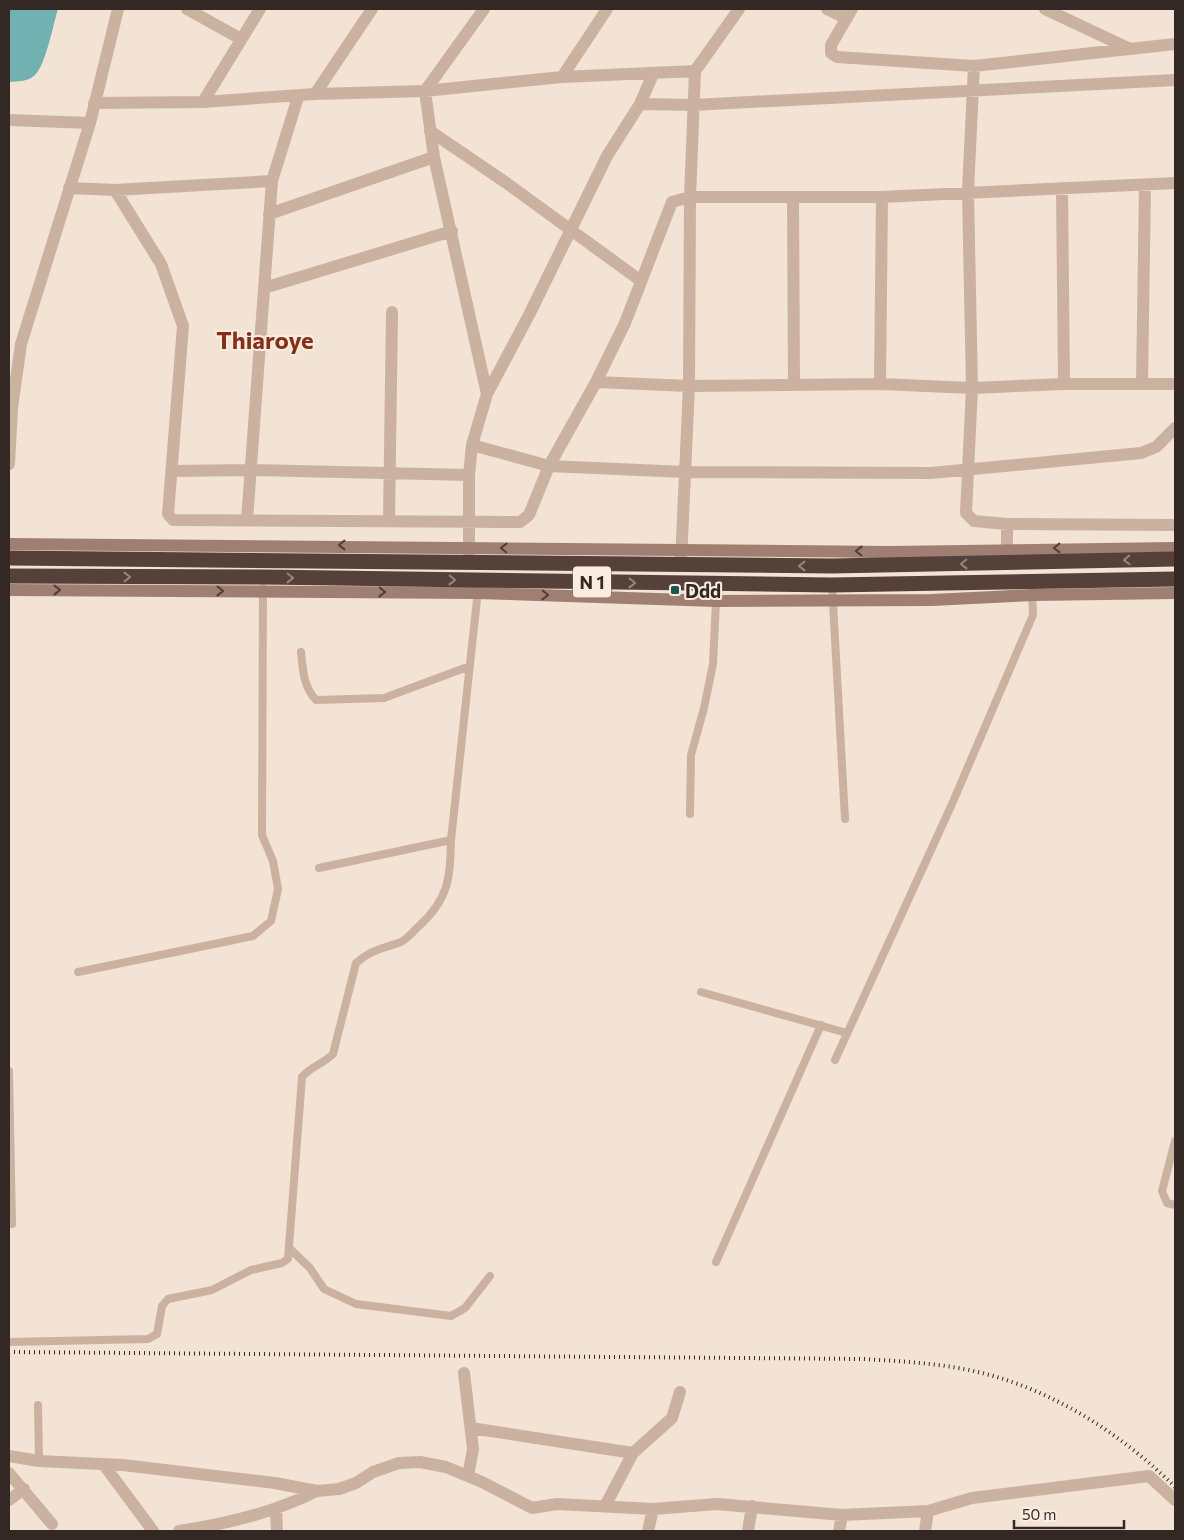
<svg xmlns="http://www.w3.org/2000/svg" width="1184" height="1540" font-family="Commissioner,sans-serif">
  <rect width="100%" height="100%" fill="#f2e3d4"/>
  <path fill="#71b1b1" d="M9,9h49c-5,16 -12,55 -23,66 -7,7 -17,6 -26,7z"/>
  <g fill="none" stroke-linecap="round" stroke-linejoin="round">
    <path stroke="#cab1a0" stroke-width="8" d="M832,585l13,234
      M301,652c2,18 2,34 15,48l68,-2 86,-32
      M690,814l1,-59 13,-47 9,-44 3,-63
      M319,868l132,-28
      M78,972l175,-36 18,-15 7,-32 -5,-28 -11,-26 1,-247
      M701,992l146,41
      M835,1060l117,-256 81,-189 -1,-24
      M9,1071l3,153
      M1175,1141l-13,50 5,12 8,2
      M289,1248l21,20 14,21 32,15 95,12 14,-8 25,-32
      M716,1262l105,-237
      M9,1342l139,-3 9,-5 5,-28 6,-7 44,-9 39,-20 31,-7 6,-4 14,-182c8,-10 21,-13 31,-23l23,-91c16,-14 26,-14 45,-21 6,-3 12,-10 17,-15 31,-28 32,-48 33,-87l27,-250
      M38,1405l1,56"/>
    <path stroke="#cab1a0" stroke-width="12" d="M187,9l54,30
      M484,9l-59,82 9,66 53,237
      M827,9l19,9
      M852,9l-21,36v8l6,4 137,9 201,-22
      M1045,9l85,40
      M974,66l-6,125 4,197 -6,125 8,8 33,3v25
      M562,77l45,-68
      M315,94l57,-85
      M203,102l57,-93
      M94,103l109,-1 112,-8 110,-3 137,-14 133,-6
      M640,104l53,1 482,-25
      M9,120l81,3
      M430,131l75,51 136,99
      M69,188l46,2 157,-9
      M1062,188l2,196
      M115,190l46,74 22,62 -15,188 5,6 347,2 9,-7 20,-49 47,-84 29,-59 47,-121 18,-5h192l293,-14
      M793,197l1,187
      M269,214l165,-57
      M264,288l188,-57
      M596,382l93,4 191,-2 92,4 92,-4h111
      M880,384l2,-187
      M1142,384l3,-199
      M472,445l77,21 136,6 246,1 210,-20 15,-6 19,-19
      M9,464l3,-56 9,-64 69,-221 28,-114
      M172,471l78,-1 219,5
      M247,520l25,-339 26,-84
      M389,520l3,-208
      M1007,524l168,1
      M469,558v-83l3,-30 15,-51 43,-81 77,-157 33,-52 13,-30
      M681,561l8,-175 1,-189 5,-126 44,-62
      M464,1373l9,76 -5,27
      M471,1428l162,25
      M9,1456l30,5 84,4 152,18 42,8 22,-2 17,-6 17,-11 26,-9 21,-1 26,5 36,15 50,26 25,-4 96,5 64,-5 125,11 86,-4 44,-13 177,-22 26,24
      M104,1465l49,66
      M9,1473l43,51
      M9,1500l15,-11
      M605,1506l28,-53 39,-35 8,-26
      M276,1509l1,22
      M179,1531c48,-7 94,-18 138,-40
      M648,1531l5,-22
      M748,1531l4,-25
      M839,1531l3,-16
      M925,1531l3,-20"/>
    <path stroke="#9e7f71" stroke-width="12" d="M9,544l880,8 286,-4
      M9,590l468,3 239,8 216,-1 101,-5 142,-2"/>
    <path stroke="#55413a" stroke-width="15" d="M9,558l823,8 343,-7
      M9,576l255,1 568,8 343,-6"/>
    <path stroke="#342824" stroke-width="4" stroke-dasharray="1 4" stroke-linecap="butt" d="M9,1352l854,7c36,2 71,4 106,11 78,16 151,62 206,117"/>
  </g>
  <defs><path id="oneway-chevron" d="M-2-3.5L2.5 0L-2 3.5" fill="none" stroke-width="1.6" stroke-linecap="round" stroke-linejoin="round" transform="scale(1.25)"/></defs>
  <g stroke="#4e3e37">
    <use href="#oneway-chevron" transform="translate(342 545) rotate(-180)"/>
    <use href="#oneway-chevron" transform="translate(504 548) rotate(-179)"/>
    <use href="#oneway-chevron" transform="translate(1057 548) rotate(179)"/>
    <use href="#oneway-chevron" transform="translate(859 551) rotate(-179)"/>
    <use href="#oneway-chevron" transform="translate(57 590)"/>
    <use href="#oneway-chevron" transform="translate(220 591)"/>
    <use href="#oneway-chevron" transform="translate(382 592) rotate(1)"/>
    <use href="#oneway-chevron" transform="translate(545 595) rotate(1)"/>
  </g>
  <g stroke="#97867c">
    <use href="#oneway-chevron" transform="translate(1127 560) rotate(178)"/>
    <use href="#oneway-chevron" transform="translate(964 564) rotate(179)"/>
    <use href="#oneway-chevron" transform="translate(802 566) rotate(-180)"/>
    <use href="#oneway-chevron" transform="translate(127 577)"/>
    <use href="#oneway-chevron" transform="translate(290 578) rotate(1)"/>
    <use href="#oneway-chevron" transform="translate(452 580) rotate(1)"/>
    <use href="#oneway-chevron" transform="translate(632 583) rotate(1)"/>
  </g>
  <rect fill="#175657" stroke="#faede0" stroke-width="2" x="670" y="585" width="10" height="10" rx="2.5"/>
  <g text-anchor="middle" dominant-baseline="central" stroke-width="4" stroke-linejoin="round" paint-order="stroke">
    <rect fill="#faede0" stroke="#6f635c" stroke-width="1" x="573" y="566.5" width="38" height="31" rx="4"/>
    <g font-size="18" font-weight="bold" fill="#342824">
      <text x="592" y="582">N 1</text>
    </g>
    <g font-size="19" font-weight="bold" fill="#342824" stroke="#faede0" text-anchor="start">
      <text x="685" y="590">Ddd</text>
    </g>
    <g font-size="24" font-weight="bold" fill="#882d17" stroke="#faede0">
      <text x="265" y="339">Thiaroye</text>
    </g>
  </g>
  <rect width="1184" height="1540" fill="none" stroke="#342824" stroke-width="20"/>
  <path d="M1014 1520v8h110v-8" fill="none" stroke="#342824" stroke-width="2.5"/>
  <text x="1022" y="1520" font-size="15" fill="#342824" stroke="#faede0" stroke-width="4" paint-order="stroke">50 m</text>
</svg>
